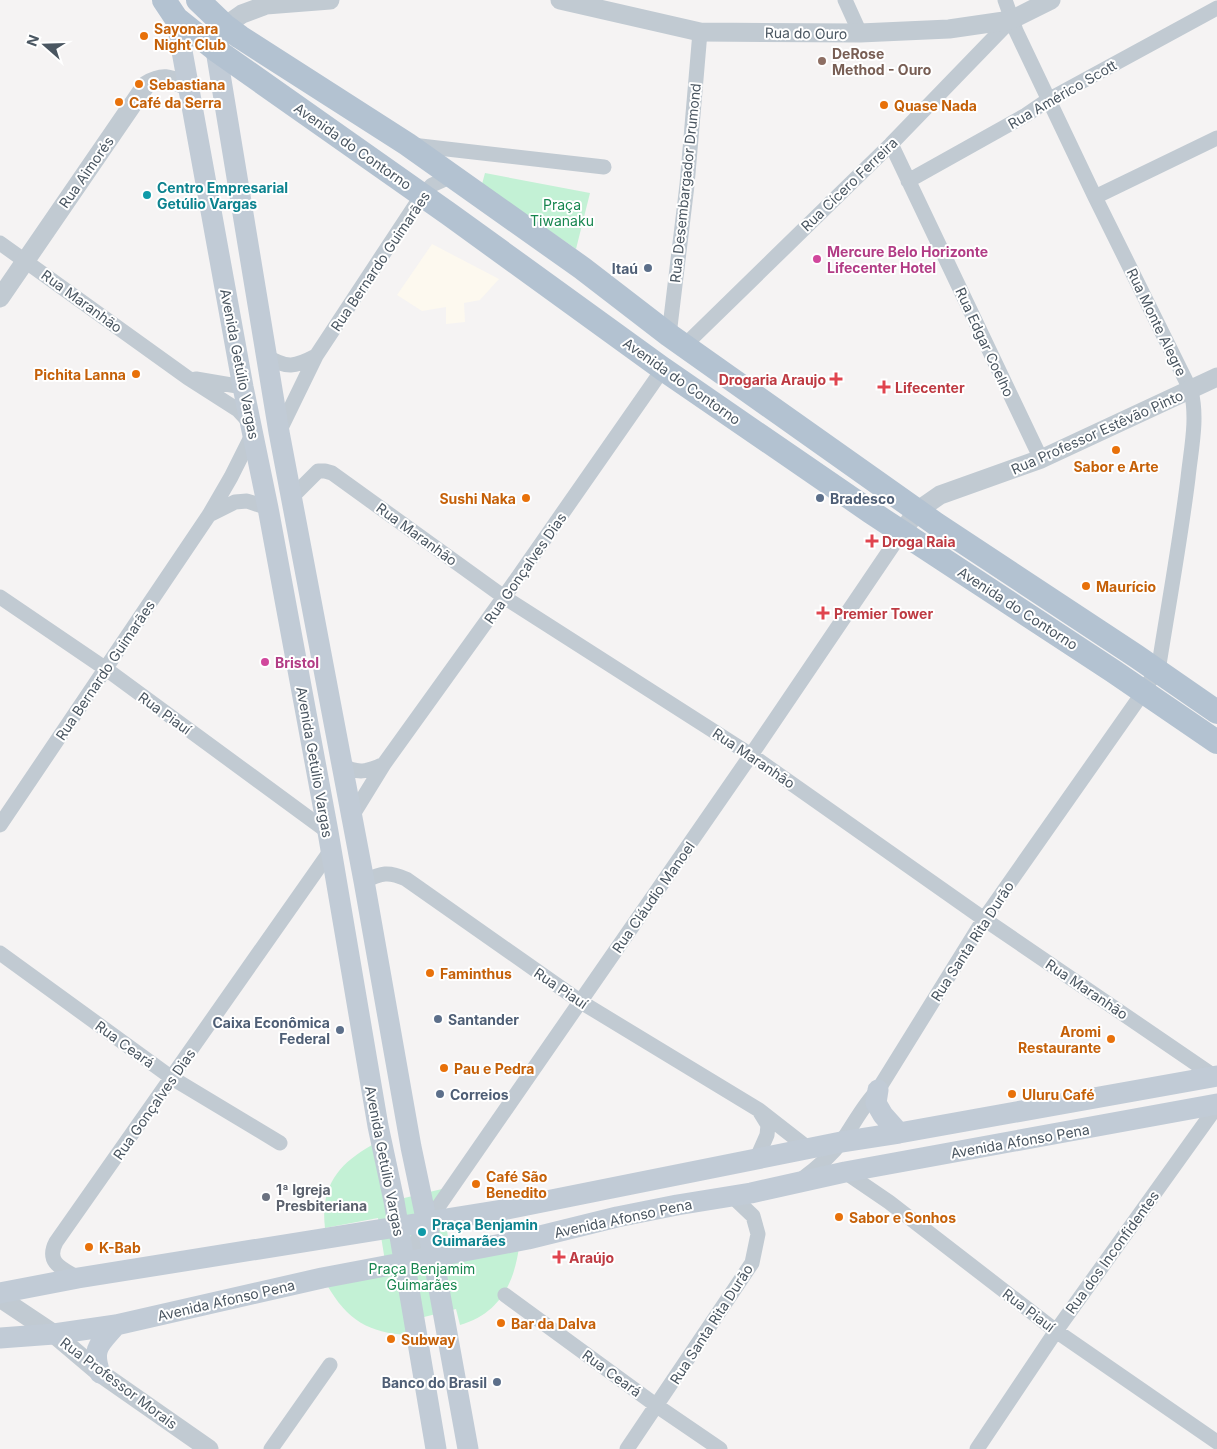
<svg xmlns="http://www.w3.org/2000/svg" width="1217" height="1449" font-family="Inter,sans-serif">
  <rect width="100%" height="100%" fill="#f5f3f3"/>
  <path fill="#fdf9ef" d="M432,244l67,35 -19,21 -16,3 1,19 -19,2v-17l-24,4 -25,-16z"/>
  <path fill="#c3f1d5" d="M485,173l105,20 -14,56 -94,-65z
    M372,1145l28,54 42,-10 7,57 70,1c-5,37 -20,67 -59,78l-4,-16 -32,8 -16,18c-39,-2 -61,-15 -81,-50l58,-24 -7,-43 -53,10c-5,-41 13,-64 47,-83z"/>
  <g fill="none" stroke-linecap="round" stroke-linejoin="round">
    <path stroke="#c1cad2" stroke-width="15" d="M845,0l15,33
      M891,144l150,315
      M412,145l192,22
      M908,181l118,-66 22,-15 169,-92
      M1095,197l122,-59
      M0,243l188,135 50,32 12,13
      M669,335l18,-150 13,-153
      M685,345l206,-201 120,-124
      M266,356c21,13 29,11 50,0
      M196,379l47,8
      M279,432l37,-76 106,-161 10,-10 20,-9
      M291,498l27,-27h7l7,2 172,124 247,158 233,164 233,159
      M209,515l26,-13 12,-1 21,7
      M0,597l106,72 222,163
      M342,765c15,9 26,7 42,-1
      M352,816l32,-52 120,-167 159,-228
      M0,825l209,-310 22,-38 22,-44
      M364,881c18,-8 24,-10 42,-2l175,123 178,108 50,39
      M0,953l172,125 108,65
      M756,1160l11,-25 1,-10 -8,-13
      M845,1172l44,30 167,129 161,111
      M802,1179c15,-11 29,-23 40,-38 12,-17 21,-36 36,-51l106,-171 153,-218 5,-10 16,-20c10,-64 22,-128 30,-193 3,-29 10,-59 3,-87l-96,-194 -79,-166 -11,-31
      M404,1263l23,-40 324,-468 151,-223
      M78,1278c-15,-9 -33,-15 -22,-36l275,-392
      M505,1295l152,111 63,43
      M271,1449l59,-84
      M627,1449l125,-186 6,-29 -5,-18 -21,-20
      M977,1449l79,-118 161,-225"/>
    <path stroke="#c1cad2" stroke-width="19" d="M560,0l140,32 160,1 89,-4 62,-9 40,-20
      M225,26l17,-12 24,-9 64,-5
      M0,298l146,-213c18,-11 25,-6 43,2
      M902,532l15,-21 23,-16 101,-36 176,-82
      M0,1298l54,36 46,39 109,76"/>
    <path stroke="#c1cbd6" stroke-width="21" d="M176,18l67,369 25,121 60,324 50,294 16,75 42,248
      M225,26l-9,24 63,382 85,449 47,266 16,76 41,226
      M878,1090l-2,13 7,12 16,18
      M0,1293l78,-15 424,-68 339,-68 58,-9 318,-57
      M0,1338l54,-4 62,-9 206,-47 206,-39 89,-22 60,-12 74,-12 94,-21 372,-68
      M100,1373c-9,-25 0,-29 16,-48"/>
    <path stroke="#b3c2d1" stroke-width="24" d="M164,0l12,18 40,32 233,164 214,155 208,143 242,159 104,71
      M198,0l27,26 15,11 167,107 175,124 87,67 267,189 200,132 81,56"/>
  </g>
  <g fill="#e8710a" stroke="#fff" stroke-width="2">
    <circle cx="144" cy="36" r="5"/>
    <circle cx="139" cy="84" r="5"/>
    <circle cx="119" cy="102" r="5"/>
    <circle cx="884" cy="105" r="5"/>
    <circle cx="136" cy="374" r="5"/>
    <circle cx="1116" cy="450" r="5"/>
    <circle cx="526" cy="498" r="5"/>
    <circle cx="1086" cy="586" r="5"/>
    <circle cx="430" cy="973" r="5"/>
    <circle cx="1111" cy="1039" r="5"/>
    <circle cx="444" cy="1068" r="5"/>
    <circle cx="1012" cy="1094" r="5"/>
    <circle cx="476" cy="1184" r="5"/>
    <circle cx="839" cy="1217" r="5"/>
    <circle cx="89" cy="1247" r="5"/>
    <circle cx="501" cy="1323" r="5"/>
    <circle cx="391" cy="1339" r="5"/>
  </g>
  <circle fill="#8d6e63" stroke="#fff" stroke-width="2" cx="822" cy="61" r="5"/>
  <g fill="#0f9aa8" stroke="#fff" stroke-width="2">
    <circle cx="147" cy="195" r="5"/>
    <circle cx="422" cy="1232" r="5"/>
  </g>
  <g fill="#d1479c" stroke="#fff" stroke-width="2">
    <circle cx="817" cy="259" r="5"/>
    <circle cx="265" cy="662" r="5"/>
  </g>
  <g fill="#5c6f8a" stroke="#fff" stroke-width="2">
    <circle cx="648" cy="268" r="5"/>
    <circle cx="820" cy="498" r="5"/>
    <circle cx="438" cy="1019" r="5"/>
    <circle cx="340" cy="1030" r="5"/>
    <circle cx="440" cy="1094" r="5"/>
    <circle cx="497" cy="1382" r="5"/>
  </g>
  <g fill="#e0444e" stroke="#fff" stroke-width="2">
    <path d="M833.5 371.5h5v5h5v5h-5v5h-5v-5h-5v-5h5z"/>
    <path d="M881.5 379.5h5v5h5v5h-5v5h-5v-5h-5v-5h5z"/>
    <path d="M869.5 533.5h5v5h5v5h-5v5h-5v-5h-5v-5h5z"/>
    <path d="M820.5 605.5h5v5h5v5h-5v5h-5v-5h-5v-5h5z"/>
    <path d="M556.5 1249.5h5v5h5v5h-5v5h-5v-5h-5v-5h5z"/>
  </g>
  <circle fill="#6b7280" stroke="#fff" stroke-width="2" cx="266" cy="1197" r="5"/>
  <g text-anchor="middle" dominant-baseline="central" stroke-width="4" stroke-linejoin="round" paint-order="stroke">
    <g font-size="14" font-weight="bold" fill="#c56008" stroke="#fff" text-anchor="start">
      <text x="154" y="28">Sayonara<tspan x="154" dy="16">Night Club</tspan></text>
      <text x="149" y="84">Sebastiana</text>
      <text x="129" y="102">Café da Serra</text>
      <text x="894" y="105">Quase Nada</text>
      <text x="126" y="374" text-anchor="end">Pichita Lanna</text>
      <text x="1116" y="466" text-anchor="middle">Sabor e Arte</text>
      <text x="516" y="498" text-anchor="end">Sushi Naka</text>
      <text x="1096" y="586">Maurício</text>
      <text x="440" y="973">Faminthus</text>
      <text x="1101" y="1031" text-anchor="end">Aromi<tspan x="1101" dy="16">Restaurante</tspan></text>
      <text x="454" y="1068">Pau e Pedra</text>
      <text x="1022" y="1094">Uluru Café</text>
      <text x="486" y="1176">Café São<tspan x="486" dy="16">Benedito</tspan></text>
      <text x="849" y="1217">Sabor e Sonhos</text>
      <text x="99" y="1247">K-Bab</text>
      <text x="511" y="1323">Bar da Dalva</text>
      <text x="401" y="1339">Subway</text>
    </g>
    <g font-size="14" fill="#4a5661" stroke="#fff">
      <text transform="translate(806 33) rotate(1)">Rua do Ouro</text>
      <text transform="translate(1062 94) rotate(-30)">Rua Américo Scott</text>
      <text transform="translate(353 146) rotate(35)">Avenida do Contorno</text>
      <text transform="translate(86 172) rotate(-55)">Rua Aimorés</text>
      <text transform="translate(685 183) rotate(-84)">Rua Desembargador Drumond</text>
      <text transform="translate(849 184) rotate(-44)">Rua Cícero Ferreira</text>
      <text transform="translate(380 261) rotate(-56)">Rua Bernardo Guimarães</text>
      <text transform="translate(82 301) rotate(36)">Rua Maranhão</text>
      <text transform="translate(1157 322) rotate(64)">Rua Monte Alegre</text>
      <text transform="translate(985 342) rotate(65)">Rua Edgar Coelho</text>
      <text transform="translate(240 364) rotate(79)">Avenida Getúlio Vargas</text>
      <text transform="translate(682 381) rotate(35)">Avenida do Contorno</text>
      <text transform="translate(1097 432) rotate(-24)">Rua Professor Estêvão Pinto</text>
      <text transform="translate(417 534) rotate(36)">Rua Maranhão</text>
      <text transform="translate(525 568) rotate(-55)">Rua Gonçalves Dias</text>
      <text transform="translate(1018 608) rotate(33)">Avenida do Contorno</text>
      <text transform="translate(105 670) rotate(-56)">Rua Bernardo Guimarães</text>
      <text transform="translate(165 713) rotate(36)">Rua Piauí</text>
      <text transform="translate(754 758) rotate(34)">Rua Maranhão</text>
      <text transform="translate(315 762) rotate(80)">Avenida Getúlio Vargas</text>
      <text transform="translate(653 897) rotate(-55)">Rua Cláudio Manoel</text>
      <text transform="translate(972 941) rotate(-57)">Rua Santa Rita Durão</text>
      <text transform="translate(561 988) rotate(34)">Rua Piauí</text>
      <text transform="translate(1087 989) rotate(34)">Rua Maranhão</text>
      <text transform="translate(125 1044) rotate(36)">Rua Ceará</text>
      <text transform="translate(154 1104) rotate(-55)">Rua Gonçalves Dias</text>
      <text transform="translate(1020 1141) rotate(-10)">Avenida Afonso Pena</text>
      <text transform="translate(385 1161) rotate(79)">Avenida Getúlio Vargas</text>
      <text transform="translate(623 1218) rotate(-12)">Avenida Afonso Pena</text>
      <text transform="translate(1112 1252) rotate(-54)">Rua dos Inconfidentes</text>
      <text transform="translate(226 1300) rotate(-13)">Avenida Afonso Pena</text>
      <text transform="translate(1029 1310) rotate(37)">Rua Piauí</text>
      <text transform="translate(711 1324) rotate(-57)">Rua Santa Rita Durão</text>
      <text transform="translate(612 1373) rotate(36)">Rua Ceará</text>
      <text transform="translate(119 1383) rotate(37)">Rua Professor Morais</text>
    </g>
    <g font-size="14" font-weight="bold" fill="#785e54" stroke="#fff" text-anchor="start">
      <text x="832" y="53">DeRose<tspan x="832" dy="16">Method - Ouro</tspan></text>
    </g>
    <g font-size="14" font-weight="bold" fill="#0d838f" stroke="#fff" text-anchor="start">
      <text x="157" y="187">Centro Empresarial<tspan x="157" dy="16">Getúlio Vargas</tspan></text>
      <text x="432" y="1224">Praça Benjamin<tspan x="432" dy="16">Guimarães</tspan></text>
    </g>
    <g font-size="14" fill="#17864f" stroke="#fff">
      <text x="562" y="204">Praça<tspan x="562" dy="16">Tiwanaku</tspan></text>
      <text x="422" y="1268">Praça Benjamim<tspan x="422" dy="16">Guimarães</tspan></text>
    </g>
    <g font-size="14" font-weight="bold" fill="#b23c85" stroke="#fff" text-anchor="start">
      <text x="827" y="251">Mercure Belo Horizonte<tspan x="827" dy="16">Lifecenter Hotel</tspan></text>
      <text x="275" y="662">Bristol</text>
    </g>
    <g font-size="14" font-weight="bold" fill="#4e5e75" stroke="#fff" text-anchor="end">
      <text x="638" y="268">Itaú</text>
      <text x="830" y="498" text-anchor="start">Bradesco</text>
      <text x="448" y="1019" text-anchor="start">Santander</text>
      <text x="330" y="1022">Caixa Econômica<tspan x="330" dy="16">Federal</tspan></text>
      <text x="450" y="1094" text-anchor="start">Correios</text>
      <text x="487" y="1382">Banco do Brasil</text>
    </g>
    <g font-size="14" font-weight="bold" fill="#be3a42" stroke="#fff" text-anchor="start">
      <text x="826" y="379" text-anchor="end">Drogaria Araujo</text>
      <text x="895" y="387">Lifecenter</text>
      <text x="882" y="541">Droga Raia</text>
      <text x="834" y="613">Premier Tower</text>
      <text x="569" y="1257">Araújo</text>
    </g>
    <g font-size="14" font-weight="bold" fill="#5b616d" stroke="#fff" text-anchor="start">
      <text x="276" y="1189">1ª Igreja<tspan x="276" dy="16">Presbiteriana</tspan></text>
    </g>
  </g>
  <g transform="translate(45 45) rotate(290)" stroke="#ffffff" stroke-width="4" paint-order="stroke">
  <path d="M0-4L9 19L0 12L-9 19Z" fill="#4a5661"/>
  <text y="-8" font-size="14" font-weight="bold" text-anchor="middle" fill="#4a5661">N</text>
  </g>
</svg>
